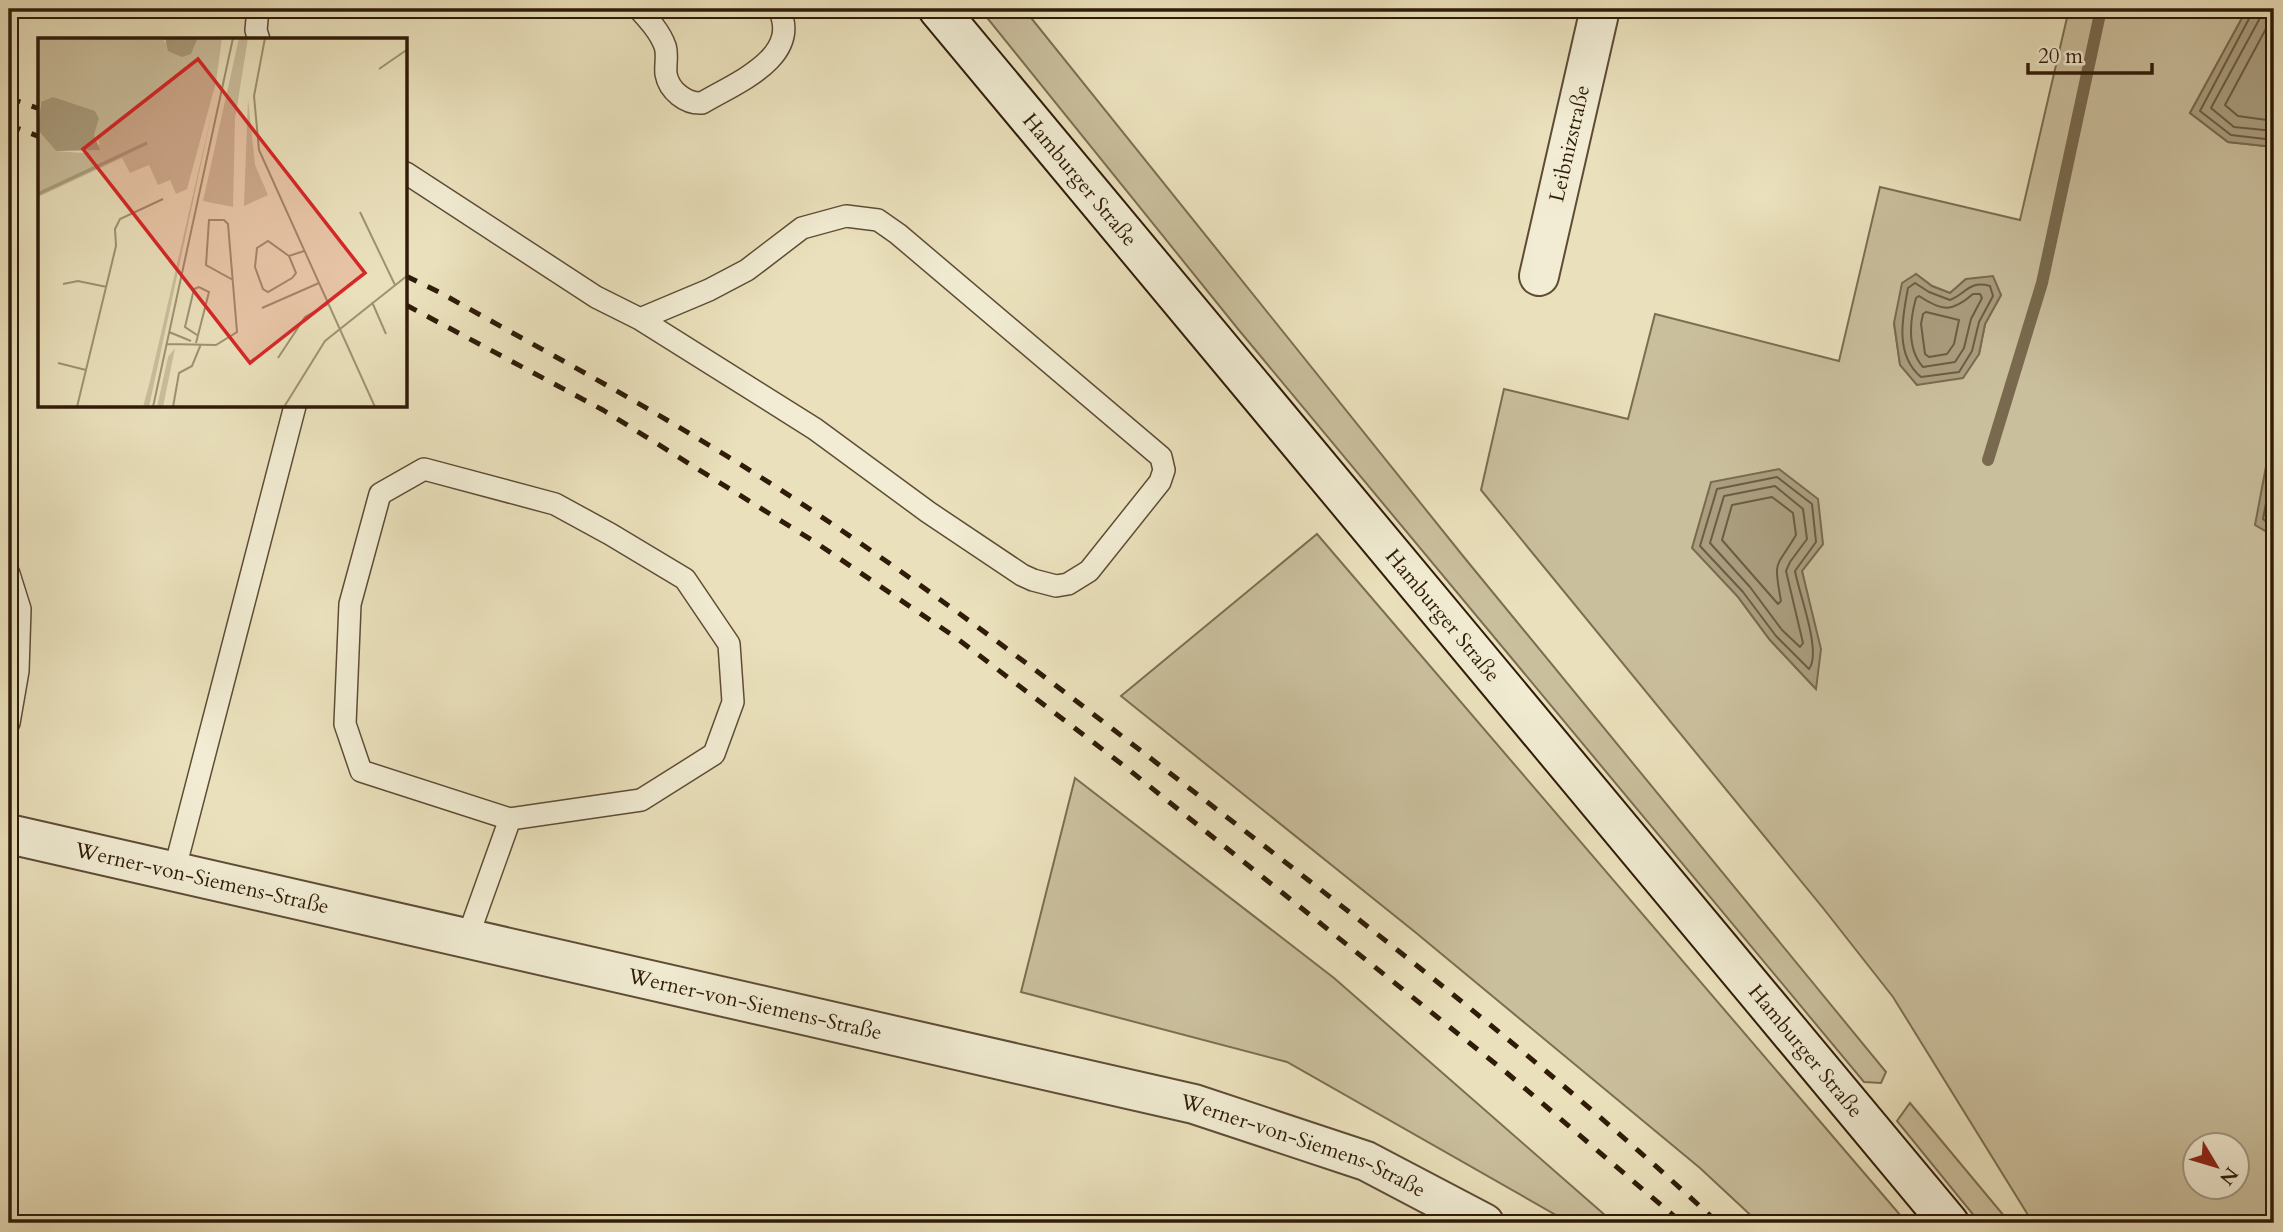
<svg xmlns="http://www.w3.org/2000/svg" width="2283" height="1232" font-family="Cardo,serif">
  <rect width="100%" height="100%" fill="#eae1bc"/>
  <filter id="stains"><feTurbulence type="fractalNoise" baseFrequency=".00286" numOctaves="4"/><feColorMatrix values="0 0 0 0 .2 0 0 0 0 .09 0 0 0 0 .02 0 0 0 .5 -.17"/></filter>
  <radialGradient id="worn" r=".72"><stop offset=".6" stop-color="#630" stop-opacity="0"/><stop offset="1" stop-color="#630" stop-opacity=".3"/></radialGradient>
  <path fill="#cabf9d" stroke="#7c6d52" stroke-width="2" fill-rule="evenodd" d="M980,9h44l439,547 423,516 -5,11 -17,-1 -626,-753z
    M2069,9h178l-57,104 38,29 46,5v1076h-241l-140,-226 -70,-89 -342,-418 23,-101 124,30 27,-105 184,47 41,-174 140,33zM1916,274l16,12 18,7 16,-14 35,16 -16,29 -6,30 -62,31 -17,-21 -6,-41zM1823,544l-21,27 6,27 7,90 -45,-48 -32,-43zM2196,1144h42v42h-42z
    M1317,534l590,689h-148l-59,-55 -285,-236 -294,-236z
    M1075,778l259,200 280,245h-44l-283,-161 -266,-70z
    M1910,1103l100,120h-30l-83,-102z"/>
  <path fill="#aa9e7f" stroke="#796a4f" stroke-width="2" d="M2247,9h27v138l-46,-5 -38,-29z
    M1916,274l16,12 18,7 16,-14 27,-3 8,19 -16,29 -6,30 -16,24 -46,7 -17,-20 -6,-42 8,-40z
    M2274,424v112l-19,-11z
    M1779,469l39,30 5,45 -21,27 19,78 -5,40 -46,-49 -32,-43 -46,-49 19,-66z"/>
  <g fill="none" stroke-linecap="round" stroke-linejoin="round">
    <path stroke="#6c5c44" stroke-width="2" d="M2252,9l-1,6 -51,96 31,24 43,5
      M2261,9l-1,9 -49,90 23,19 40,4
      M2272,9l-3,14 -44,82 13,11 36,5
      M1915,283l14,9 21,8c16,-6 19,-20 40,-14l3,10 -14,26 -7,29 -13,21 -38,5c-26,-22 -19,-58 -13,-89z
      M1973,294h7l2,4 -11,21 -7,29 -9,14 -32,5c-16,-18 -13,-47 -7,-69l3,-2c24,16 33,16 54,-2z
      M1926,312l33,8 -5,24 -7,10 -18,3 -4,-3 -4,-30 2,-10z
      M2274,461l-11,58 11,9
      M1777,477l35,27 4,38 -21,29c4,23 27,81 14,98l-33,-33 -33,-44 -43,-46 17,-57z
      M1775,486l28,23 4,30 -17,23 -4,9 17,72 -3,4 -18,-17 -32,-43 -40,-44 14,-47z
      M1772,497l21,16 3,22c-20,34 -23,23 -15,66l-3,3 -56,-64 10,-35z"/>
    <path stroke="#796a4f" stroke-width="12" d="M1988,460l54,-177 59,-274"/>
    <defs>
      <path id="service" d="M258,9l-2,21 3,10
        M639,9c10,11 21,23 26,37 3,8 0,19 1,28 3,17 20,30 36,29 33,-20 100,-45 77,-94
        M406,173l190,124 44,22 175,110 113,83 94,63 11,5 23,6 12,-2 21,-13 71,-89 4,-12 -3,-13 -263,-223 -20,-14 -32,-4 -44,12 -55,42 -38,20 -69,29
        M9,574l11,35 -2,62 -9,52
        M174,872l121,-466
        M467,939l43,-120 131,-19 73,-46 19,-52 -4,-58 -44,-65 -75,-45 -55,-30 -131,-35 -44,25 -30,110 -5,120 16,47 149,48"/>
      <g id="minor">
        <path id="s1" d="M1539,276l61,-267"/>
        <path id="s2" d="M9,834l1185,270 172,57 118,62"/>
      </g>
      <g id="secondary">
        <path id="s3" d="M938,9l1011,1214"/>
      </g>
    </defs>
    <use href="#service" stroke="#5e4c35" stroke-width="24"/>
    <use href="#minor" stroke="#5e4c35" stroke-width="42"/>
    <use href="#secondary" stroke="#2f1b08" stroke-width="42"/>
    <use href="#service" stroke="#f1ecd3" stroke-width="21"/>
    <use href="#minor" stroke="#f1ecd3" stroke-width="38"/>
    <use href="#secondary" stroke="#f1ecd3" stroke-width="38"/>
    <path stroke="#2f1b08" stroke-width="5" stroke-dasharray="12 12" stroke-linecap="butt" d="M9,98l31,11
      M9,125l31,12
      M406,276l35,17c85,48 172,94 256,145 178,106 342,234 505,360 177,136 353,273 516,425
      M406,305l197,105 212,132 140,95 168,128 384,308 175,150"/>
  </g>
  <g text-anchor="middle" dominant-baseline="central" stroke-width="7" stroke-linejoin="round" paint-order="stroke">
    <g font-size="21" fill="#2f1b08" stroke="#f1ecd3">
      <text stroke="none"><textPath href="#s1" startOffset="136">Leibnizstraße</textPath></text>
      <text stroke="none"><textPath href="#s3" startOffset="222">Hamburger Straße</textPath></text>
      <text stroke="none"><textPath href="#s3" startOffset="789">Hamburger Straße</textPath></text>
      <text stroke="none"><textPath href="#s2" startOffset="198">Werner-von-Siemens-Straße</textPath></text>
      <text stroke="none"><textPath href="#s2" startOffset="765">Werner-von-Siemens-Straße</textPath></text>
      <text stroke="none"><textPath href="#s3" startOffset="1356">Hamburger Straße</textPath></text>
      <text stroke="none"><textPath href="#s2" startOffset="1332">Werner-von-Siemens-Straße</textPath></text>
    </g>
  </g>
  <g transform="translate(38 38)">
    <rect width="369" height="369" fill="#eae1bc"/>
    <path d="M0,0h127l-1,4 27,12 7,-16h24l-6,44 -29,107 -11,5 -6,-14 -12,5 -9,-20 -19,8 -8,-15 -84,39v-67l18,21 27,2 17,-9 -6,-9 5,-16 -58,-17 -3,13zM201,0h9l-13,81 -2,88 -30,-6zM210,61l7,66 13,30 -24,11zM175,70l-64,299h-6l7,-26zM137,310l-12,59h-6l11,-50z" fill="#cabf9d"/>
    <path d="M127,0h33l-7,16 -9,3 -14,-6zM15,59l42,14 4,8 -5,16 6,15 -44,1 -18,-21 3,-28z" fill="#aa9e7f"/>
    <path fill="none" stroke="#aa9e7f" stroke-width="3.5" d="M0,156l109,-51"/>
    <path fill="none" stroke="#9f9274" stroke-width="2" d="M227,0l-11,58 5,54 116,257M341,31l29,-20M322,174l35,73M251,218l7,17 -4,5 -24,14 -5,-3 -8,-22 2,-19 11,-7 21,15 15,-5M25,246l15,-3 29,6M334,264l14,32M224,270l57,-25M131,294l22,9M158,305l13,-51 -10,-5 -5,2 -9,38 12,8M129,306l49,1 21,-13 -9,-108 -4,-4h-15l-3,45 27,15M240,320l27,-41 23,-13M20,325l28,7M39,369l39,-161 -1,-17 5,-10 43,-20M115,369l80,-369M135,369l6,-34 13,-7 9,-22M246,369l41,-66 83,-66"/>
    <path fill="#d62828" fill-opacity="0.15" stroke="#d62828" stroke-width="3.5" d="M160,21l167,214 -115,90 -167,-214z"/>
    <rect width="369" height="369" fill="none" stroke="#2f1b08" stroke-width="3.5"/>
  </g>
  <rect width="2283" height="1232" fill="none" stroke="#eae1bc" stroke-width="35"/>
  <rect x="10" y="10" width="2262" height="1211" fill="none" stroke="#2f1b08" stroke-width="3.5"/>
  <rect x="18" y="18" width="2248" height="1197" fill="none" stroke="#2f1b08" stroke-width="2"/>
  <g transform="translate(2216 1166) rotate(128)"><circle r="33" fill="#f1ecd3" stroke="#a39882" stroke-width="2"/>
  <path d="M0-5L12 26L0 18L-12 26Z" fill="#8f2418"/>
  <text y="-10" font-size="19" font-weight="bold" text-anchor="middle" fill="#2f1b08">N</text>
  </g>
  <path d="M2028 63v10h124v-10" fill="none" stroke="#2f1b08" stroke-width="3.5"/>
  <text x="2038" y="63" font-size="21" fill="#2f1b08" stroke="#f1ecd3" stroke-width="5" paint-order="stroke">20 m</text>
  <rect width="100%" height="100%" filter="url(#stains)"/>
  <rect width="100%" height="100%" fill="url(#worn)"/>
</svg>
